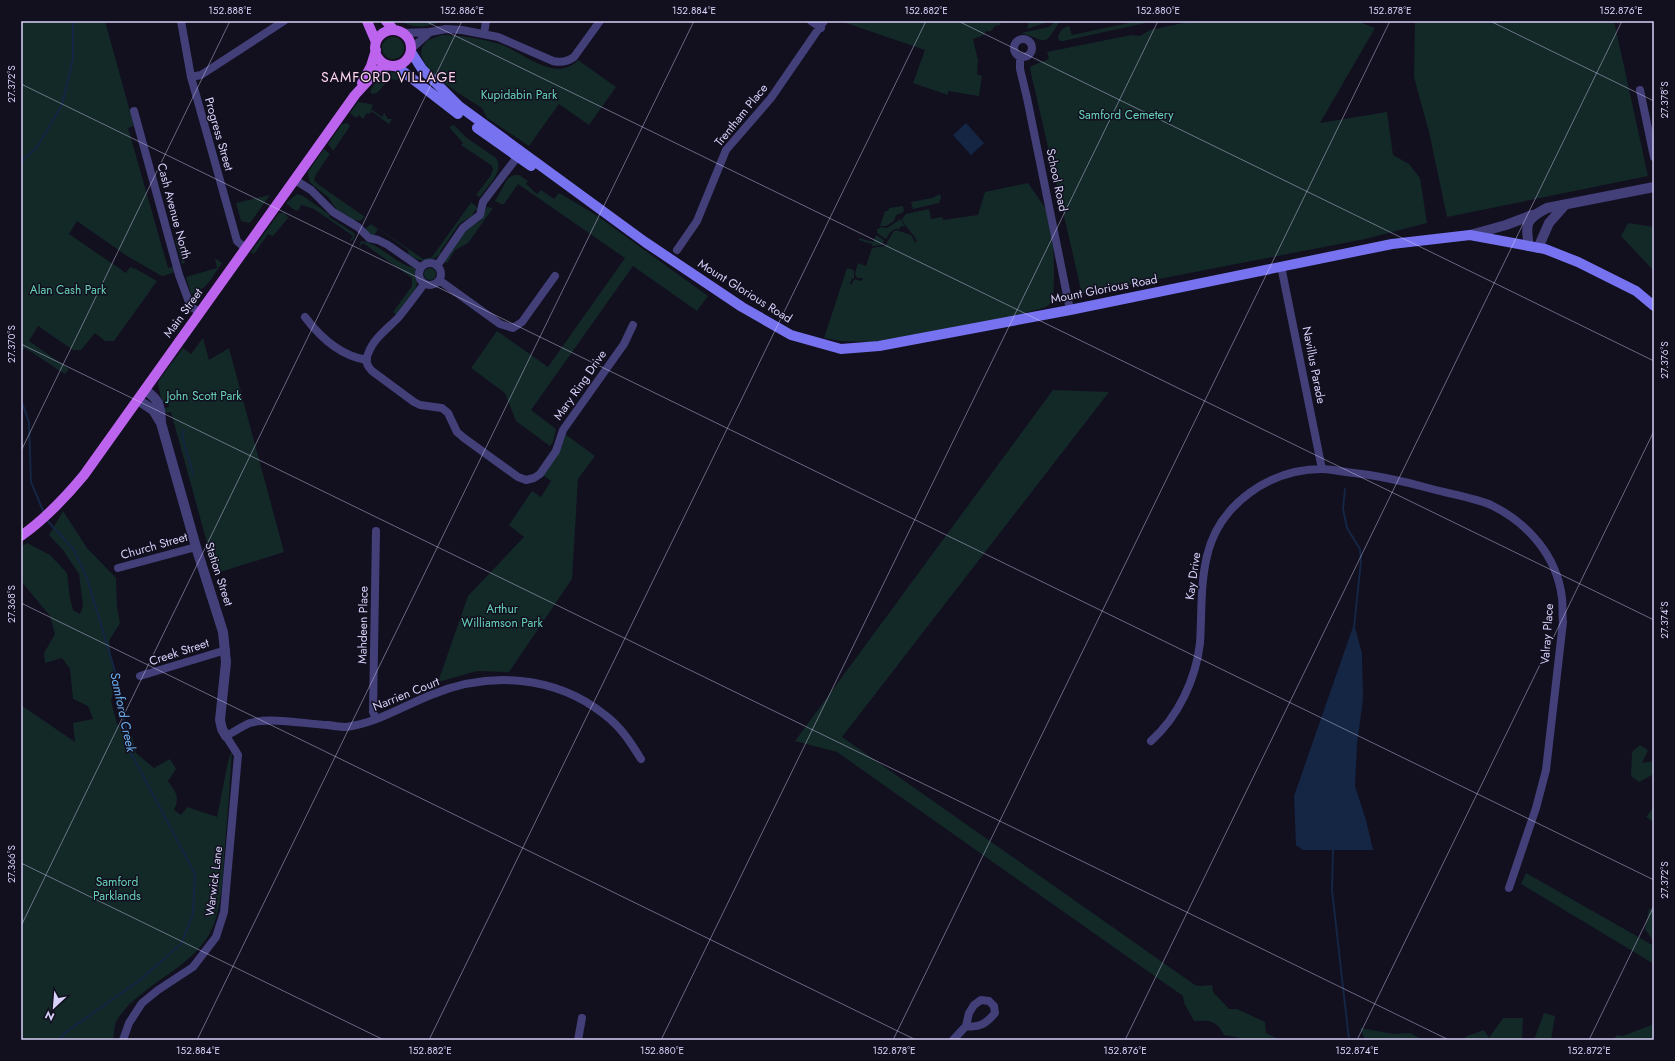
<svg xmlns="http://www.w3.org/2000/svg" width="1675" height="1061" font-family="Jost,sans-serif">
  <rect width="100%" height="100%" fill="#120f1f"/>
  <path fill="#132928" d="M21,21h84l29,105 -6,2 40,140 5,-1 2,5 -12,4 -3,-1 -33,-19 -50,-35 -8,13 57,39 4,-6 6,2 21,12 -43,60h-9l-10,-8 -14,17h-8l-35,-24 -9,15 40,28 -4,5 -40,-26 -4,5z
    M399,21h39v2c-17,5 -22,5 -39,-2z
    M840,21h161l-1,4 -5,1 -4,5h-5l-2,4 -11,4 5,21 -1,14 5,2 -3,20 -31,-5v4l-35,-12 12,-33z
    M1029,21h21l-23,8z
    M1056,21h4c-17,28 -13,19 -39,12l28,-6z
    M1138,21h17l-92,20h-3l-2,-3c1,-6 5,-11 11,-12l3,9z
    M1211,21h146l18,7 -55,95 67,-11 6,43 16,9 11,14 7,45 -62,16 -283,55 -52,-225 1,-3 18,-7 -2,-7 84,-17 9,1 10,-6 33,-7z
    M1415,21h199l34,155 -201,41 -18,-85 -15,-55z
    M442,35c19,0 40,4 58,9 23,8 56,40 78,16l38,27 -27,38 -30,-21 -30,42 -42,-28 -5,-10 -24,-15 -26,-19 -6,-8 -5,-11 1,-8 6,-7z
    M382 48a11 11 0 1 1 22 0a11 11 0 1 1-22 0Z
    M392,72l5,2 1,6 -9,-1 -12,14 -5,1 -2,-2c5,-10 10,-19 22,-20z
    M358,102l13,2 2,2 -2,3 11,8 2,-4 4,6h4l-3,5 -18,-13 -1,3 -3,-1 -4,6 -4,-4 -3,3 -6,-5z
    M347,123l3,3 -17,25 -5,-7 14,-20z
    M454,125l13,13 29,20c9,13 -9,29 -16,39l-4,-2 15,-20 2,-6 -2,-4 -30,-20 2,-2 -14,-16z
    M324,149l6,5 -14,20 -2,6 5,5 46,32 -5,4 -7,-1 -16,-10 -9,-13 -14,-11 -5,-5 -1,-9z
    M514,175h5l9,6 -2,3 11,10 4,-4 13,9 5,-6 37,22 112,81 -11,15 -64,-45 -102,144 25,19 -3,13 -3,4 -34,-25 -11,-28 -34,-25 26,-37 51,36 77,-109 -107,-74 -14,20h-3l-6,-3 13,-23z
    M1028,183c5,8 11,15 16,23 11,21 11,68 9,92l-3,6 -4,3 -49,14 -125,21 -31,-1 -17,-3 23,-70 7,2v8l-3,2 -1,4h2l1,-3 2,-2 5,2 3,-1 -1,-2h-5l-2,-4 3,-11 8,3 6,-18 13,-2 8,-14 3,-2 15,5 4,7h2c-3,-9 -12,-14 -15,-23l4,-5 23,-5 2,10 11,-2 1,3 35,-5 7,-23z
    M297,194l6,2 27,19 -1,2 25,16 1,3 -3,5h-2l3,-5 -39,-27 -13,-4 -2,5 -3,1 -10,-8z
    M940,194l1,4 -2,5 -26,6 -2,-7 21,-4z
    M270,195l-20,28 -9,-2 -5,-18z
    M466,199l10,7 2,4h-3l-3,6 -13,8 -19,28 1,1c-10,10 -20,10 -32,2l-1,-5 -37,-27 52,36 9,-2 38,-53 1,-1z
    M903,206l1,5 -4,3 -4,1 -2,6 -8,5h-6l5,-15h3l1,-3z
    M487,207l6,1 -25,35 -13,7 -8,13 -3,-1 22,-32 15,-10z
    M279,213h5l8,8 -4,-3 -15,18 -5,-2 -14,20 -3,-2z
    M901,219l4,8 -4,-1 -1,3c-8,-1 -10,4 -14,10l-9,-6v-4h2l1,-2 7,1z
    M1628,223l26,4v44l-33,-35z
    M371,224l7,5 -4,7 -10,-6z
    M876,235l8,5 -1,5 -11,1v-2l-13,-4v-2l14,4z
    M180,237l2,6 -3,1 6,19 -3,1 -7,-25z
    M361,241c19,2 34,23 53,27 11,17 -7,34 -17,47l-4,-3 19,-26v-8l-49,-35 -4,4z
    M215,258l7,5c-11,14 -13,26 -31,31l-5,-17 31,-9z
    M424 274a6 6 0 1 1 12 0a6 6 0 1 1-12 0Z
    M203,338l6,22 20,-12 55,204 -67,21 -5,-12 -41,-149 -6,1 -1,-5 5,-1 -1,-6 -6,1 -4,-18 1,-4 24,-32 8,6z
    M1053,390l56,2 -267,345 353,248 6,1 11,-1 1,7 16,17h8l28,13 1,11 14,7h-38l-6,-3 -12,-2c-8,-15 -13,-15 -30,-14l-10,-18 -1,-7 -346,-244 -42,-11z
    M565,434l30,22 -17,23 -6,100 -63,93 -32,-1 -39,11 30,-86 56,-59 -15,-12 23,-34 9,6 10,-16 -8,-6 19,-28z
    M63,511l24,37 29,30 1,29 3,16 -11,18 6,42 -4,18 6,23 15,12 4,17 18,15 16,-9 6,10 -8,12c8,12 12,15 6,29l7,5 6,-8 30,10 11,-55 4,-12c-2,31 -4,63 -7,94 -2,27 -2,65 -15,89 -21,38 -75,54 -94,89 -2,5 -2,12 -3,18h-92v-335l54,37 -2,-19 20,-4 -5,-13 -15,-7 -3,-30 -8,-11 -17,5 -1,-10 11,-19 -5,-18 -29,-35v-34l6,-4 23,12 17,18 3,25 3,12 7,4 3,-8 -4,-32 -16,-24 -14,-15z
    M1640,745l8,5 -6,13 12,-2v13l-15,8 -8,-6 1,-24z
    M1654,807v15l-8,-5z
    M1526,873l128,73v18l-133,-80z
    M1654,908v34l-9,-13 4,-20z
    M1544,1013l11,3 -4,24h-17z
    M1503,1018h20l-1,22h-60l5,-4 17,-6 5,8z
    M1654,1024v16h-41l4,-5 6,1z
    M1360,1028l34,6 16,-1 13,7h-58z"/>
  <path fill="#142644" d="M966,123l18,20 -13,12 -18,-20z
    M1354,624l8,29 1,46 -6,45 -2,42 11,34 7,30h-70l-7,-5 -2,-49z"/>
  <g fill="none" stroke-linecap="round" stroke-linejoin="round">
    <path stroke="#142644" stroke-width="2" d="M21,162l16,-15 25,-42 11,-46v-38
      M21,400l8,22 2,60 13,31
      M184,431l-2,5 11,38
      M1345,489l-2,20 4,19 13,21 1,12 -7,66
      M46,519l28,31 13,28 30,100 13,73 65,123 -2,40 -12,30 -41,36 -74,52 -7,8
      M1333,847l-1,43 17,150"/>
    <path stroke="#423f79" stroke-width="8" d="M181,21l10,56 46,164 8,7
      M811,21l10,7
      M402,33l28,-1 16,-3 16,1 36,7 55,24c8,2 14,1 21,-4l26,-36
      M484,34l2,-13
      M1014 48a9 9 0 1 1 18 0a9 9 0 1 1-18 0Z
      M411,49l19,-17
      M1020,56v13l7,29 43,212
      M191,77l10,-2 83,-54
      M1640,90l14,67
      M134,111l45,164 10,27 2,5 9,5
      M295,180l16,10 22,22 25,15 11,11 9,2 10,5 33,23
      M677,250l20,-29 29,-71 45,-52 53,-77
      M419 274a11 11 0 1 1 22 0a11 11 0 1 1-22 0Z
      M437,266l26,-38 17,-13 3,-13 38,-50
      M1281,266l41,203
      M439,280l61,44 13,4 9,-6 33,-46
      M424,284c-8,11 -17,23 -26,34 -11,11 -25,21 -30,36 -3,6 -1,12 4,17l42,31 6,3 22,3 6,5 9,19 7,6 54,39 8,3 8,-2 6,-4 16,-23 7,-21 61,-86 9,-19
      M305,317c15,20 35,39 62,43
      M118,568l78,-21
      M140,676l86,-26
      M376,719l-3,-7 3,-181
      M1151,741c27,-24 45,-62 49,-98 2,-29 0,-58 7,-87 12,-52 63,-87 115,-87 8,0 16,2 24,3 29,3 58,9 86,17 18,5 43,9 59,16 37,18 66,51 71,93 1,8 0,16 1,24l-17,148 -10,38 -27,80
      M123,1040l6,-17 13,-20 16,-13 35,-23 23,-30 8,-25 14,-157 -12,-19c8,-4 16,-10 24,-13 21,-6 56,1 78,2 6,1 13,2 18,2 31,-4 57,-21 85,-32 58,-24 124,-20 174,20 16,12 26,28 36,44
      M578,1040l4,-22
      M953,1040l13,-14 3,-13 5,-8 7,-5 8,1 5,5 1,7c-9,11 -16,15 -29,13"/>
    <path stroke="#423f79" stroke-width="10" d="M1470,235l36,-10 26,-10
      M1529,246c-4,-23 -3,-27 18,-38l107,-21
      M1538,248l11,-25 16,-18
      M145,390c14,10 15,14 16,31
      M138,400l15,10 8,13 35,124 27,85 3,30 -6,58 2,9 4,7"/>
    <path stroke="#7773f0" stroke-width="10" d="M411,52l11,17 37,37 186,136 97,65 49,28 50,14 38,-3 191,-36 322,-66 78,-9 75,14 33,13 58,29 18,15
      M396,66l62,48
      M477,128l54,38"/>
    <path stroke="#bd64ef" stroke-width="10" d="M367,21l9,21
      M386,21l8,9
      M375 48a18 18 0 1 1 36 0a18 18 0 1 1-36 0Z
      M362,83l9,-17 5,-16
      M21,536c24,-17 44,-38 63,-61l271,-380 21,-23 11,-7"/>
  </g>
  <path fill="none" stroke="#d7d2fa" stroke-width="1" stroke-opacity="0.45" d="M425,21l1229,599M958,21l696,340M1490,21l164,80M21,84l1633,796M21,344l1428,696M21,451l209,-430M21,603l895,437M21,863l363,177M21,926l441,-905M197,1040l497,-1019M429,1040l497,-1019M661,1040l497,-1019M893,1040l497,-1019M1125,1040l497,-1019M1357,1040l297,-609M1589,1040l65,-134"/>
  <g text-anchor="middle" dominant-baseline="central" stroke-width="3" stroke-linejoin="round" paint-order="stroke">
    <g font-size="12" fill="#66d2b8" stroke="#120f1f">
      <text x="519" y="95">Kupidabin Park</text>
      <text x="1126" y="115">Samford Cemetery</text>
      <text x="68" y="290">Alan Cash Park</text>
      <text x="204" y="396">John Scott Park</text>
      <text x="502" y="609">Arthur<tspan x="502" dy="14">Williamson Park</tspan></text>
      <text x="117" y="882">Samford<tspan x="117" dy="14">Parklands</tspan></text>
    </g>
    <g font-size="12" fill="#d7d2fa" stroke="#120f1f">
      <text transform="translate(741 115) rotate(-51)">Trentham Place</text>
      <text transform="translate(219 134) rotate(74)">Progress Street</text>
      <text transform="translate(1057 180) rotate(78)">School Road</text>
      <text transform="translate(174 211) rotate(75)">Cash Avenue North</text>
      <text transform="translate(1104 289) rotate(-11)">Mount Glorious Road</text>
      <text transform="translate(745 291) rotate(32)">Mount Glorious Road</text>
      <text transform="translate(183 313) rotate(-54)">Main Street</text>
      <text transform="translate(1314 365) rotate(79)">Navillus Parade</text>
      <text transform="translate(580 385) rotate(-55)">Mary Ring Drive</text>
      <text transform="translate(154 546) rotate(-16)">Church Street</text>
      <text transform="translate(219 574) rotate(72)">Station Street</text>
      <text transform="translate(1193 576) rotate(-82)">Kay Drive</text>
      <text transform="translate(363 625) rotate(-89)">Mahdeen Place</text>
      <text transform="translate(1547 634) rotate(-86)">Valray Place</text>
      <text transform="translate(179 652) rotate(-18)">Creek Street</text>
      <text transform="translate(406 694) rotate(-22)">Narrien Court</text>
      <text transform="translate(214 881) rotate(-83)">Warwick Lane</text>
    </g>
    <g font-size="13" font-style="italic" fill="#6bb1f0" stroke="#120f1f">
      <text transform="translate(123 712) rotate(78)">Samford Creek</text>
    </g>
    <g font-size="14" letter-spacing="1" fill="#fbd4ec" stroke="#120f1f">
      <text x="389" y="77">SAMFORD VILLAGE</text>
    </g>
  </g>
  <rect width="1675" height="1061" fill="none" stroke="#120f1f" stroke-width="44"/>
  <g transform="translate(54 1007) rotate(206)" stroke="#120f1f" stroke-width="3" paint-order="stroke">
  <path d="M0-3L7 15L0 10L-7 15Z" fill="#d7d2fa"/>
  <text y="-6" font-size="11" font-weight="bold" text-anchor="middle" fill="#d7d2fa">N</text>
  </g>
  <rect x="22" y="22" width="1631" height="1017" fill="none" stroke="#d7d2fa" stroke-width="1.5"/>
  <g font-size="10" text-anchor="middle" fill="#d7d2fa">
    <text x="230" y="14">152.888°E</text>
    <text x="462" y="14">152.886°E</text>
    <text x="694" y="14">152.884°E</text>
    <text x="926" y="14">152.882°E</text>
    <text x="1158" y="14">152.880°E</text>
    <text x="1390" y="14">152.878°E</text>
    <text x="1621" y="14">152.876°E</text>
    <text transform="translate(11 84) rotate(-90)" y="4">27.372°S</text>
    <text transform="translate(1664 100) rotate(-90)" y="4">27.378°S</text>
    <text transform="translate(11 344) rotate(-90)" y="4">27.370°S</text>
    <text transform="translate(1664 360) rotate(-90)" y="4">27.376°S</text>
    <text transform="translate(11 604) rotate(-90)" y="4">27.368°S</text>
    <text transform="translate(1664 620) rotate(-90)" y="4">27.374°S</text>
    <text transform="translate(11 864) rotate(-90)" y="4">27.366°S</text>
    <text transform="translate(1664 880) rotate(-90)" y="4">27.372°S</text>
    <text x="198" y="1054">152.884°E</text>
    <text x="430" y="1054">152.882°E</text>
    <text x="662" y="1054">152.880°E</text>
    <text x="894" y="1054">152.878°E</text>
    <text x="1125" y="1054">152.876°E</text>
    <text x="1357" y="1054">152.874°E</text>
    <text x="1589" y="1054">152.872°E</text>
  </g>
</svg>
